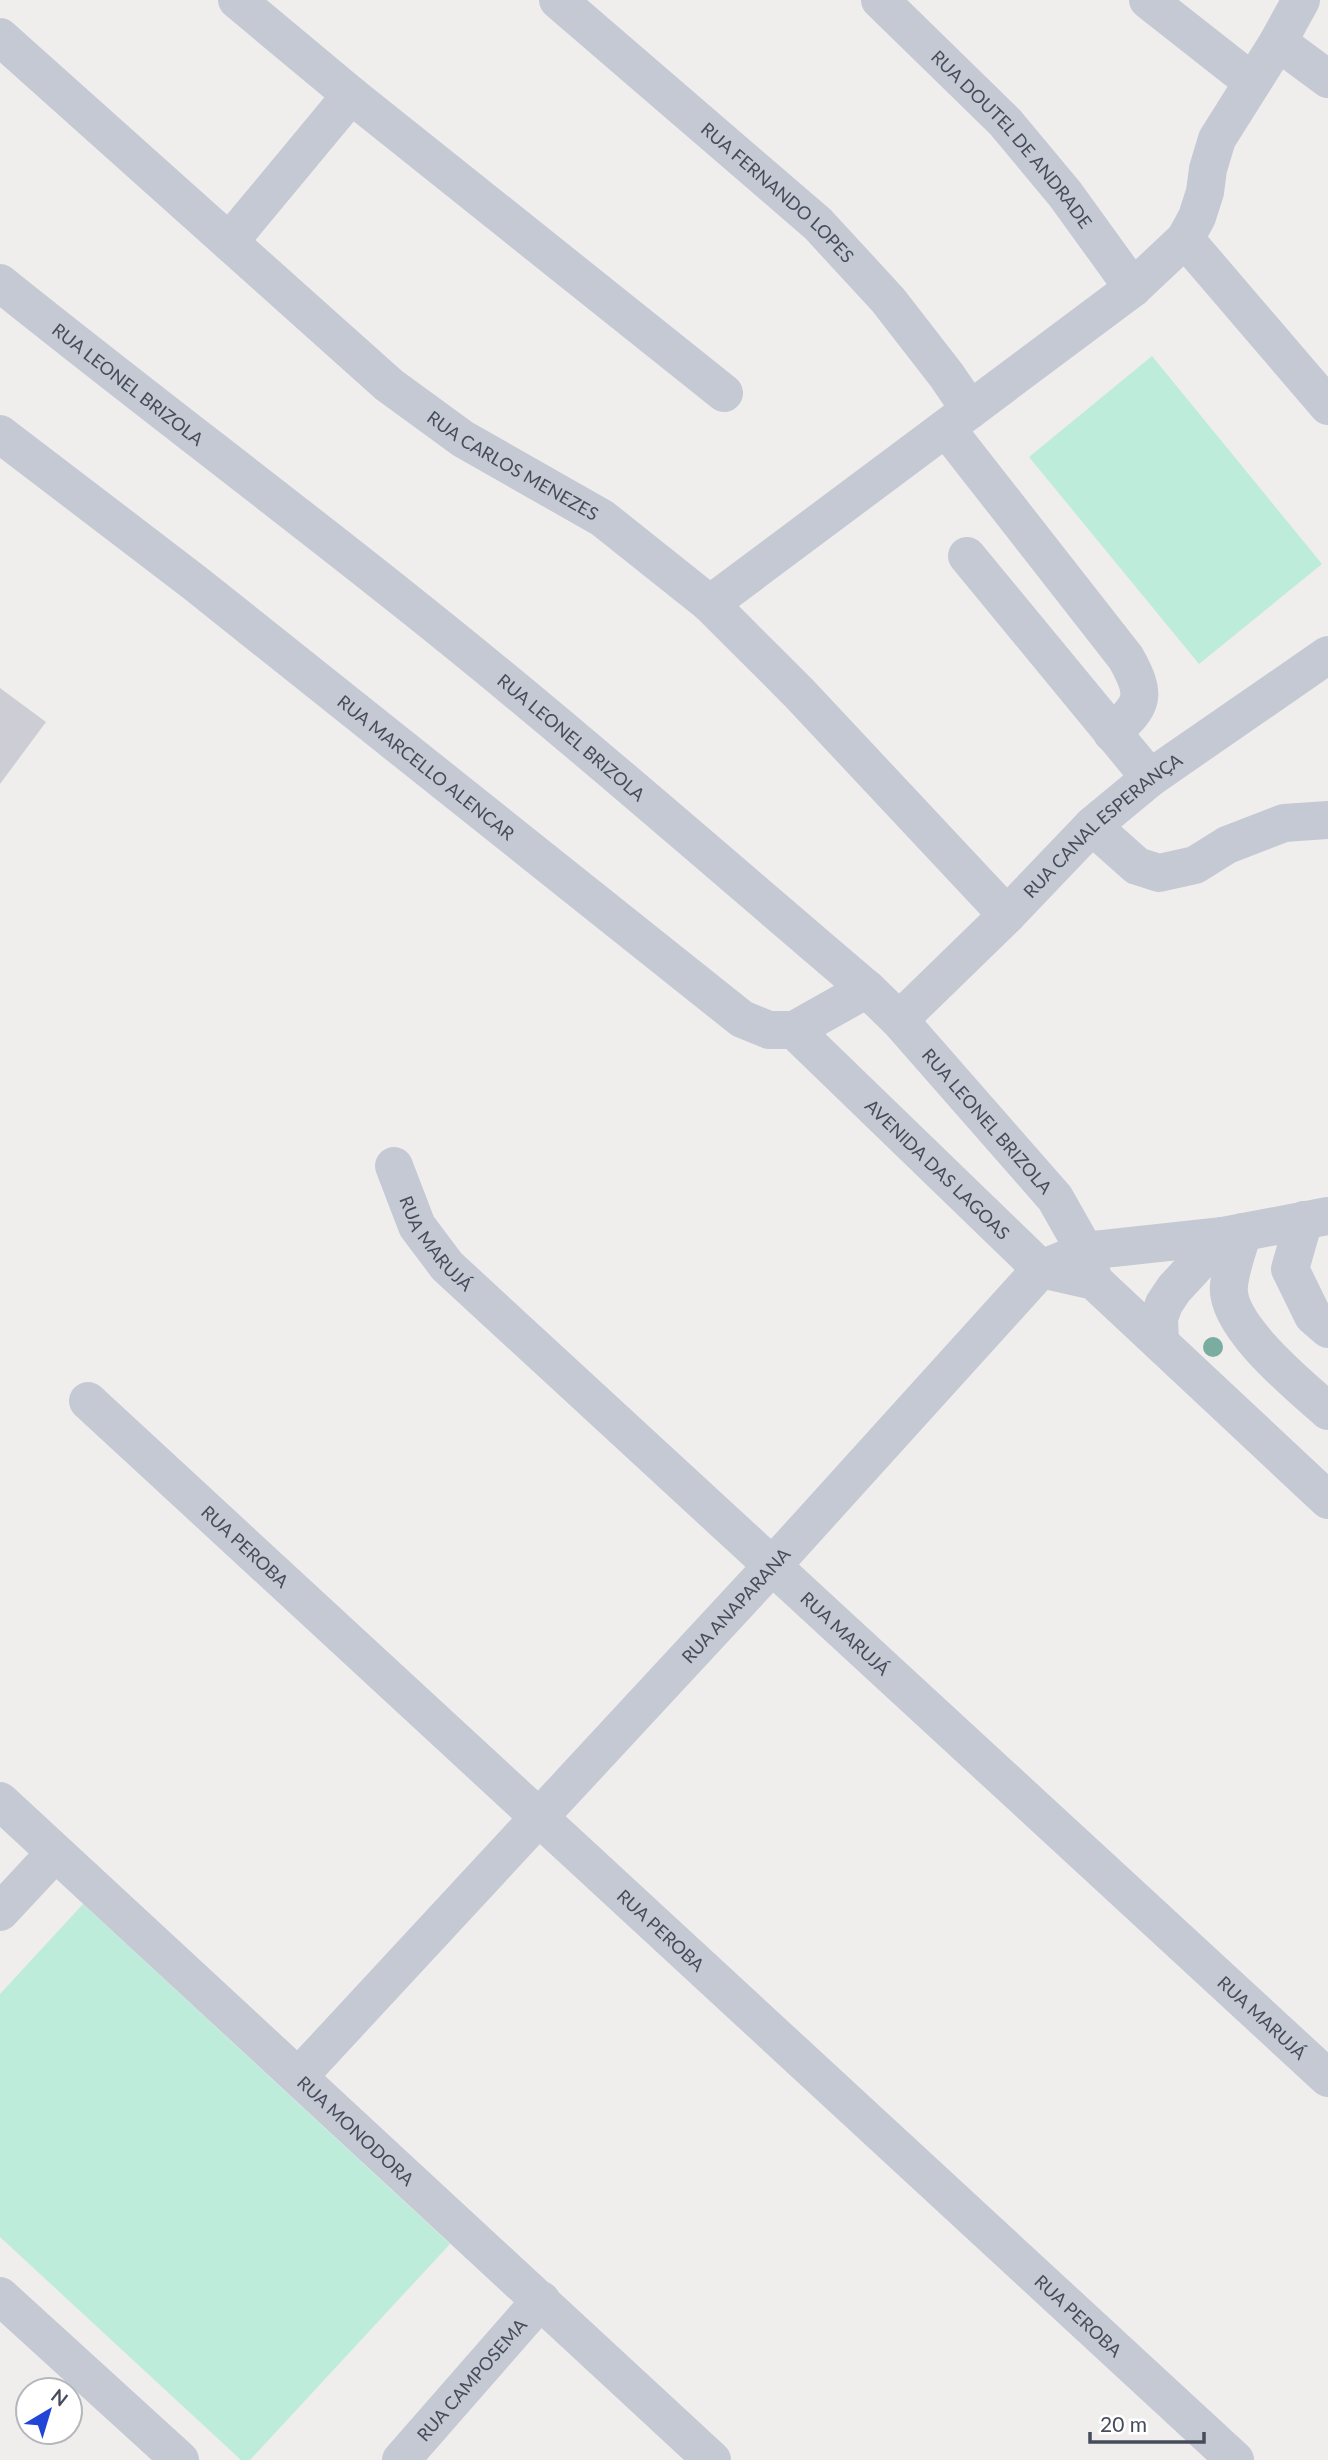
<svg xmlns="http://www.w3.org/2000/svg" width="1328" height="2460" font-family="Lato,sans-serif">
  <rect width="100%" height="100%" fill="#f0eeed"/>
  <path fill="#bdecda" d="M1152,356l170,208 -123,100 -170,-207z
    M83,1904l367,340 -200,216h-9l-241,-223v-243z"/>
  <path fill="#cdced5" d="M0,688l46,34 -46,62z"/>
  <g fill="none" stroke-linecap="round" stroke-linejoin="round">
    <g stroke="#c4c9d4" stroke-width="38">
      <path d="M237,0l114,95 373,298"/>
      <path id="s1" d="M558,0l260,224 70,76 59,76 23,34"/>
      <path id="s2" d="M880,0l125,122 60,72 68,94"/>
      <path d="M1148,0l103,81"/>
      <path id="s3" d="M0,37l389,348 74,54 139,79 108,86 89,89 208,222"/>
      <path d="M1278,42l50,37"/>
      <path d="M1185,239l143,167"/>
      <path d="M229,242l122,-147"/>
      <path id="s4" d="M0,283c133,107 269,209 402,315 159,126 311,260 465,391l32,31 156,178 30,53 9,30"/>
      <path d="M946,428l180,230c21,38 18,46 -14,75"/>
      <path id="s5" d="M0,434l195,149 547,436 27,11h25l73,-41"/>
      <path d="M967,556l183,222"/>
      <path d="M710,604l423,-316 52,-49 12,-22 8,-25 3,-23 9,-30 61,-97 23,-42"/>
      <path d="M1092,826l45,40 22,7 36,-8 32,-20 57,-22 44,-3"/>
      <path id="s6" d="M899,1020l108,-105 85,-89 58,-48 178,-123"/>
      <path id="s7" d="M794,1030l247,239 53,12 234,219"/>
      <path id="s8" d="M394,1166l23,60 30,40 881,812"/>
      <path d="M1304,1220l-14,49 23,47 15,13"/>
      <path d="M1243,1232c-5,17 -12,35 -14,53 -5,40 71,101 99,126"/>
      <path d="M1160,1342l-1,-24 5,-14 10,-15 49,-53 105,-20"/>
      <path id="s9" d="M88,1401l1147,1059"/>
      <path id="s10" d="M0,1801l712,659"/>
      <path d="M0,1912l55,-59"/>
      <path id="s11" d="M299,2076l474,-511 268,-296 44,-18 138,-15"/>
      <path d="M0,2296l180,164"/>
      <path id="s12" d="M401,2460l140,-160"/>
    </g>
  </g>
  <circle fill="#7aad9f" cx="1213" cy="1347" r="10"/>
  <g text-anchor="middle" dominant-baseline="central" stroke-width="6" stroke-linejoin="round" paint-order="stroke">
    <g font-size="18" fill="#464c5a" stroke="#fff">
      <text stroke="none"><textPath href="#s2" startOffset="192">RUA DOUTEL DE ANDRADE</textPath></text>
      <text stroke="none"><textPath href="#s1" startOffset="292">RUA FERNANDO LOPES</textPath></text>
      <text stroke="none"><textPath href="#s4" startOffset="163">RUA LEONEL BRIZOLA</textPath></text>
      <text stroke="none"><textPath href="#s3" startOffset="670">RUA CARLOS MENEZES</textPath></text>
      <text stroke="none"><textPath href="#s4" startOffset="730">RUA LEONEL BRIZOLA</textPath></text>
      <text stroke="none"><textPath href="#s5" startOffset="541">RUA MARCELLO ALENCAR</textPath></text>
      <text stroke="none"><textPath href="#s6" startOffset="282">RUA CANAL ESPERANÇA</textPath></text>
      <text stroke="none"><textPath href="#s4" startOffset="1297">RUA LEONEL BRIZOLA</textPath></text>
      <text stroke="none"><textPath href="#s7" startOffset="200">AVENIDA DAS LAGOAS</textPath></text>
      <text stroke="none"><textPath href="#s8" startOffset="89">RUA MARUJÁ</textPath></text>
      <text stroke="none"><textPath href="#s9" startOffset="214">RUA PEROBA</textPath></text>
      <text stroke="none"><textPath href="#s11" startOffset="642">RUA ANAPARANA</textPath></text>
      <text stroke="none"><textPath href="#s8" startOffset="656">RUA MARUJÁ</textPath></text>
      <text stroke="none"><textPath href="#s9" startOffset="780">RUA PEROBA</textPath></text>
      <text stroke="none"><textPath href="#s8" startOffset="1223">RUA MARUJÁ</textPath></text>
      <text stroke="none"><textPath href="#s10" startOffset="485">RUA MONODORA</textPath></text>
      <text stroke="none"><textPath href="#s9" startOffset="1348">RUA PEROBA</textPath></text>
      <text stroke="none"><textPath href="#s12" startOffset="107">RUA CAMPOSEMA</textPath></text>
    </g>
  </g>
  <g transform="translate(49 2411) rotate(38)"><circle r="33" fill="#ffffff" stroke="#b5b7bd" stroke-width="2"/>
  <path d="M0-5L12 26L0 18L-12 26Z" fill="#2045d7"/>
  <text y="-10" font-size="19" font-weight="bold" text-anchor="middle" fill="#464c5a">N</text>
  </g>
  <path d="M1090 2432v10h114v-10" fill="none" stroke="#464c5a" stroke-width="3.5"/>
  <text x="1100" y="2432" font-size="21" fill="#464c5a" stroke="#ffffff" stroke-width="5" paint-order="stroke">20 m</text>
</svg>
